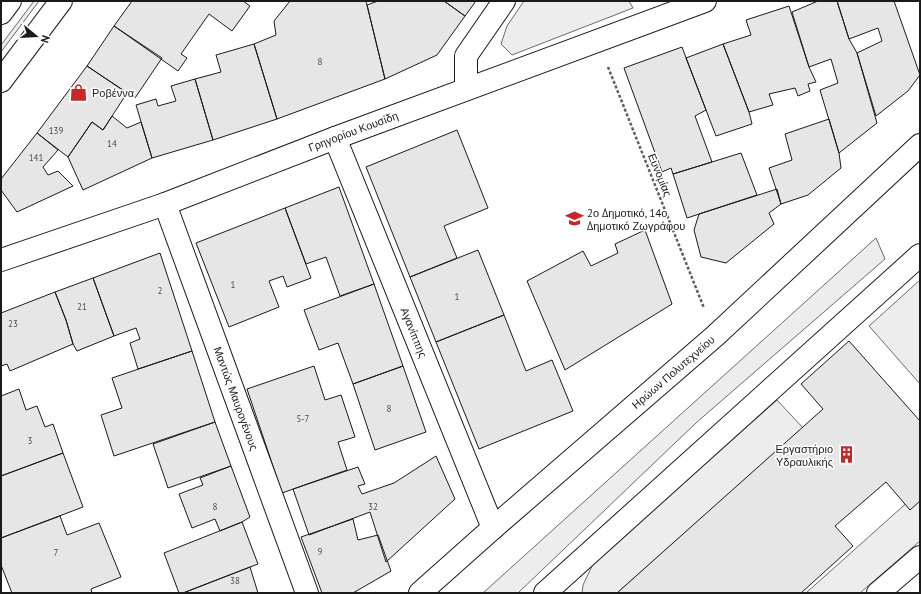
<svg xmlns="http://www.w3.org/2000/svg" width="921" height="594" font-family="'PT Sans',sans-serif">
  <rect width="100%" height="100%" fill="#fff"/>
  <path fill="#ededed" stroke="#6a6a6a" d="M34,1h5l-38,51v-7z
    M524,1h105l4,7 -121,47 -11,-11 6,-18z
    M876,238l9,21 -188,163 -179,171h-35z
    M920,280v104l-51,-58z
    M777,400l26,28 -186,165h-35l1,-8 10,-21z
    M920,491v50l-60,52h-54z"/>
  <path fill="#e6e6e6" stroke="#1a1a1a" d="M132,1h111l7,5 -18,25 -23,-17 -28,40 6,4 -9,13 -64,-45z
    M290,1h76l19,78 -108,40 -23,-75 22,-9 -2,-14z
    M378,1h66l21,15 -28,39 -52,24 -18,-74z
    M444,1h32l-11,15z
    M818,1h19l12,38 8,14 20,70 -38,30 -19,-63 18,-7 -7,-24 -22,8 -17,-55z
    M837,1h57l26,74 -12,16 -32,25 -19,-63 25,-12 -4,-13 -29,11z
    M789,6l20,61 7,15 -8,2 2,7 -12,5 -3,-8 -26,6 4,11 -24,7 -26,-68 28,-9 -5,-15z
    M114,26l48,32 -27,40 -48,-32z
    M254,44l23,75 -64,21 -18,-61 26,-7 -5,-17z
    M723,44l26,68 3,12 -36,12 -30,-78z
    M682,47l24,63 -11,6 17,46 -39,12 -2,-6 -9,4 -38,-104z
    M87,66l40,27 -24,37 -11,-8 -24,35 -31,-24z
    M195,79l18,61 -61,18 -16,-53 20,-6 2,7 18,-5 -5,-15z
    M112,116l15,12 14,-6 11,36 -69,32 -15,-33 24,-35 11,8z
    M829,119l10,34 2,15 -33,27 -27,9 -12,-36 23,-8 -7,-26z
    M457,130l31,78 -44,18 13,32 -47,19 -44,-110z
    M37,133l21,17 -15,17 5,8 10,-4 15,15 -56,26 -16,-22v-11z
    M741,153l16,42 -70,23 -14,-44z
    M339,187l35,97 -34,12 -14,-39 -20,7 -21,-56z
    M777,189l4,15 -12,9 5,11 -48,39 -25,-6 -7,-27 5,-16z
    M285,208l26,70 -24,9 -4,-11 -14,5 10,26 -50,20 -33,-84z
    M645,230l27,74 -107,66 -38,-89 56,-30 8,15 27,-13 -3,-9z
    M478,250l26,65 -68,27 -26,-65z
    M160,253l32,98 -54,18 -8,-26 10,-4 -4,-11 -22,8 -21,-58z
    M93,278l21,58 -37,15 -4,-7 -7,-24 -11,-28z
    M374,284l29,82 -50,18 -15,-41 -19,7 -15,-40z
    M55,292l11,28 7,24 -63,27 -3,-7 -6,2v-53z
    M504,315l22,56 26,-11 21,51 -94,38 -43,-107z
    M849,341l71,80v80l-10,9 -24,-28 -51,44 18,20 -52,47h-184l206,-184 -22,-25z
    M192,351l23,71 -101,34 -13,-41 21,-7 -10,-30z
    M314,366l11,34 16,-5 14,42 -17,5 9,28 -65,23 -35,-104z
    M403,366l23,66 -51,18 -22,-66z
    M19,389l7,21 11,-4 8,21 8,-3 10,29 -62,23v-80z
    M215,422l16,44 -63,22 -15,-44z
    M63,453l20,54 -82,31v-62z
    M436,456l19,43 -69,63 -16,-50 -61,23 -16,-46 65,-22 7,17 -7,2 4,8 32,-11z
    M231,466l19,51 -8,5 -22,9 -5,-12 -23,9 -13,-34 24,-9 -3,-7z
    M60,516l7,19 32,-12 22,54 -30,12 1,4h-80l-11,-28v-27z
    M353,519l5,21 20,-5 13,36 -38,22h-31l-21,-56z
    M242,522l16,42 -75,29h-4l-15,-40z
    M250,567l8,26h-75z"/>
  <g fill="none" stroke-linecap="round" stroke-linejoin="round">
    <defs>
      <g id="minor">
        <path d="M1,13l9,-12"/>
        <path d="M1,81l60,-80"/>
        <path d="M466,89v-33l38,-55"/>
        <path id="s1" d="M335,138l158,390"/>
        <path id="s2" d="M165,204l142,389"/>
        <path id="s3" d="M1,260l164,-56 170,-66 370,-137"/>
        <path id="s4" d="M420,593l73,-65 222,-192 205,-191"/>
        <path d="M545,593l375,-338"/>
        <path d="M878,593l42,-36"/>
      </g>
    </defs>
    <use href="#minor" stroke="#1a1a1a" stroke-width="24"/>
    <path stroke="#5f5f5f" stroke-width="2.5" stroke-dasharray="3 2" stroke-linecap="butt" d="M608,67l96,241"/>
    <use href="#minor" stroke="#fff" stroke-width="22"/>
  </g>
  <defs>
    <symbol id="shop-bare" viewBox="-9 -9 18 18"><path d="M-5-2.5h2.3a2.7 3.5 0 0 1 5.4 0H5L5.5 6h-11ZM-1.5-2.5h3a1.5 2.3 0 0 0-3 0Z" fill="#c62828" stroke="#fff" stroke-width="2.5" paint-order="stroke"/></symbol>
    <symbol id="school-bare" viewBox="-9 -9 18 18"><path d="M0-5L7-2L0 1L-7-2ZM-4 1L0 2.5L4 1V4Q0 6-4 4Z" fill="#c62828" stroke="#fff" stroke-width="2.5" paint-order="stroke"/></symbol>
    <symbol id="building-bare" viewBox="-9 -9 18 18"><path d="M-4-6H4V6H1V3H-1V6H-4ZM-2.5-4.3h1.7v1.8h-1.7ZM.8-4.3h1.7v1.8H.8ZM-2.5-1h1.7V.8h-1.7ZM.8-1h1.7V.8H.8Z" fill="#c62828" stroke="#fff" stroke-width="2.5" paint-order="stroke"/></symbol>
  </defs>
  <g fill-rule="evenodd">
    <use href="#shop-bare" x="66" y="80" width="25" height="25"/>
    <use href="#school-bare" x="562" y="206" width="25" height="25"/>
    <use href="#building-bare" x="834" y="442" width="25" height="25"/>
  </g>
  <g text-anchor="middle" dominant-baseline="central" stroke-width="3" stroke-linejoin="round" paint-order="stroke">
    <g font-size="9" fill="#4d4d4d">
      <text x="320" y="61">8</text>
      <text x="56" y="130">139</text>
      <text x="112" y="143">14</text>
      <text x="36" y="157">141</text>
      <text x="233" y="284">1</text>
      <text x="160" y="290">2</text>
      <text x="457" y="296">1</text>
      <text x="82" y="306">21</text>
      <text x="13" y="323">23</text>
      <text x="389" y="408">8</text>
      <text x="303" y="418">5-7</text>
      <text x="30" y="440">3</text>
      <text x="215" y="506">8</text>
      <text x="373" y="506">32</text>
      <text x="320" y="551">9</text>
      <text x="56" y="552">7</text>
      <text x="235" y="580">38</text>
    </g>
    <g font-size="11" fill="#1a1a1a" stroke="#fff" text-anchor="start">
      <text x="92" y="93">Ροβέννα</text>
      <text x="587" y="213">2ο Δημοτικό, 14ο<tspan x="587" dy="13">Δημοτικό Ζωγράφου</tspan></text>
      <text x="833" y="449" text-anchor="end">Εργαστήριο<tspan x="833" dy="13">Υδραυλικής</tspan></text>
    </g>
    <g font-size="11" fill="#1a1a1a" stroke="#fff">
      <text stroke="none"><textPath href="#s3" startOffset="375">Γρηγορίου Κουσίδη</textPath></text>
      <text transform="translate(660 175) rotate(68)">Ευνομίας</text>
      <text stroke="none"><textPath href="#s1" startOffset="210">Αγανίππης</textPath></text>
      <text stroke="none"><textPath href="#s4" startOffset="336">Ηρώων Πολυτεχνείου</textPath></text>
      <text stroke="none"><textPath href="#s2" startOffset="207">Μαντώς Μαυρογένους</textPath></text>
    </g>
  </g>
  <rect width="921" height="594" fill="none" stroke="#1a1a1a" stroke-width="4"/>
  <g transform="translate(36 36) rotate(108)" stroke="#ffffff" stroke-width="3" paint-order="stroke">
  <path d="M0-3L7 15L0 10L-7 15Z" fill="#1a1a1a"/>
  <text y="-6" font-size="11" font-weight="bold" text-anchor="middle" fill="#1a1a1a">N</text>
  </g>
</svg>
